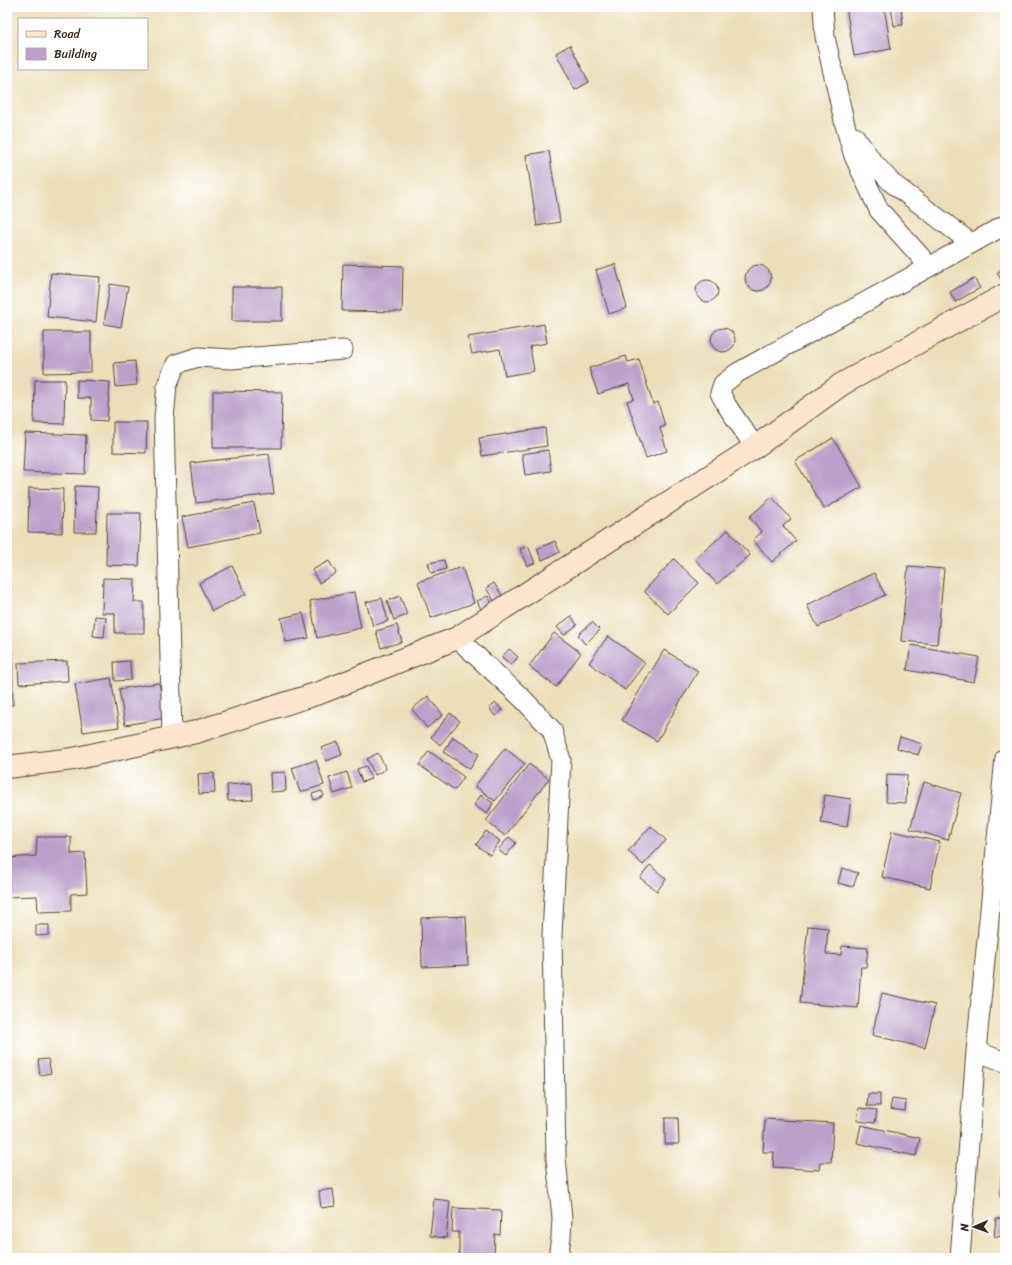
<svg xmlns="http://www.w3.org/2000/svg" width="1012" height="1265" font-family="Sriracha,sans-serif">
  <rect width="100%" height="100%" fill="#fff"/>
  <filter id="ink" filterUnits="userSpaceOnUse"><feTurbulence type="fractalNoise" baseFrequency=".025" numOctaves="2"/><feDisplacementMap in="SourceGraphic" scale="8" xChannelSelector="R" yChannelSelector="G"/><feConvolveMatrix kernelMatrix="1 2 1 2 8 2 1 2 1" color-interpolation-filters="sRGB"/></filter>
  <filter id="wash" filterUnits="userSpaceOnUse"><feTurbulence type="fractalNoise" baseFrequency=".012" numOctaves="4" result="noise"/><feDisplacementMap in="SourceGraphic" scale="16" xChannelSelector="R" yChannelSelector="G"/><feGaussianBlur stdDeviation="0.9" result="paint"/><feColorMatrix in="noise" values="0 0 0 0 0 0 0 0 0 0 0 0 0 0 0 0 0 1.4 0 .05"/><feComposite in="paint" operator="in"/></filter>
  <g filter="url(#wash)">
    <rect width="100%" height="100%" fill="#ebdfbb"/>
    <g id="blocks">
      <path fill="#bba1c9" d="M846,7h38l7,42 -37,7z
        M891,7h10l2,18 -9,1z
        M570,45l19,37 -14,8 -19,-37z
        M549,151l11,71 -23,4 -11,-71z
        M343,264l60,2 -1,46 -60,-1z
        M615,264l12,44 -18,6 -13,-44z
        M745 278a13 13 0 1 1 26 0a13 13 0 1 1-26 0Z
        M1005,268v18l-8,-13z
        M51,273l49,4 -4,45 -49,-5z
        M974,278l6,10 -25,14 -5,-10z
        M696 291a11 11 0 1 1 22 0a11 11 0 1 1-22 0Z
        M110,284l18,3 -7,40 -17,-3z
        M232,287h50v34h-50z
        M544,324l3,19 -17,3 4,25 -29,5 -5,-27 -28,5 -4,-17z
        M711 340a12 12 0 1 1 24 0a12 12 0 1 1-24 0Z
        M44,332h47v40l-47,1z
        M626,356l2,6 11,-3 14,45 5,-2 7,24 -5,2 7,23 -21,7 -19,-57 7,-2 -5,-15 -31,10 -9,-26z
        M135,361l2,24 -21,2 -2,-24z
        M35,380h30l-1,44 -30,-1z
        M77,380l33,2 -3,39 -16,-1v-22h-14z
        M213,391l69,1 -1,56h-68z
        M113,422h34l-1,31 -33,-1z
        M545,428l2,18 -65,10 -3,-18z
        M25,433l61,2 -1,39 -62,-2z
        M833,438l29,49 -38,22 -29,-48z
        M548,450l3,21 -26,4 -3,-21z
        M269,454l5,40 -78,9 -5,-40z
        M75,486l23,1 -2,45h-22z
        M29,488l34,1 -1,44 -34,-1z
        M772,497l19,22 -8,7 13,15 -24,21 -19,-22 9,-8 -13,-15z
        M254,503l6,30 -72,14 -6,-30z
        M107,513h34l-2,53 -33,-1z
        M728,530l22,25 -33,29 -22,-25z
        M555,541l5,11 -18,8 -5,-11z
        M528,546l7,17 -8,3 -7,-17z
        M674,559l25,24 -31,31 -24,-23z
        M444,560l2,9 -15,4 -3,-10z
        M329,561l7,12 -17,10 -7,-13z
        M232,566l14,28 -34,17 -13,-28z
        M908,566l36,3 -7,75 -36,-3z
        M462,567l12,36 -43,15 -13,-36z
        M874,573l11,22 -67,32 -11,-22z
        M103,578l32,1 -1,23h10v31h-29v-20h-13z
        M494,583l9,14 -8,5 -9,-14z
        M354,592l7,36 -44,10 -7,-37z
        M400,596l7,19 -13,5 -7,-19z
        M488,596l6,12 -11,5 -6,-12z
        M382,598l6,23 -15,5 -7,-24z
        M303,613l6,25 -23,4 -5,-24z
        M95,616l11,1 -2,20 -11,-1z
        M571,616l6,9 -13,10 -7,-8z
        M592,622l8,8 -15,14 -7,-9z
        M397,625l5,17 -21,6 -5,-17z
        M554,633l27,20 -25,34 -27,-21z
        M608,636l37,27 -20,27 -36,-27z
        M911,645l68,12 -5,25 -67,-12z
        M509,649l9,8 -7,8 -9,-8z
        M664,650l34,21 -41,70 -35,-21z
        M7,651h5l1,54h-6z
        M67,661l1,20 -49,3 -1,-21z
        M130,661l1,19 -16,1 -1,-19z
        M111,678l8,49 -36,5 -8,-48z
        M159,683l6,35 -40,7 -6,-36z
        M428,696l15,19 -16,13 -15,-19z
        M496,703l6,7 -7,6 -6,-8z
        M450,713l10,8 -20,24 -9,-8z
        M453,737l26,17 -9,15 -27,-17z
        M900,737l22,7 -4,11 -21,-7z
        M338,742l4,13 -16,6 -5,-13z
        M505,748l20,16 -30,37 -20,-15z
        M429,751l35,26 -9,13 -36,-25z
        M378,753l8,16 -11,6 -8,-16z
        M316,760l8,25 -24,7 -8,-24z
        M529,764l20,15 -44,57 -19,-15z
        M366,766l5,13 -9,3 -5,-13z
        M285,772l1,19 -15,1 -1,-19z
        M347,772l5,16 -18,6 -5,-16z
        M214,773l1,20 -16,1 -1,-20z
        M887,774l20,1 -1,28 -20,-1z
        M924,782l37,11 -13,47 -38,-11z
        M252,783l1,17 -25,1 -1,-16z
        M322,791l2,5 -10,4 -2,-6z
        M481,795l12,8 -6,11 -13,-9z
        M825,795l26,4 -4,28 -26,-4z
        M651,826l15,14 -23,25 -15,-14z
        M486,831l14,10 -10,14 -14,-10z
        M892,831l48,11 -10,46 -48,-11z
        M37,837h34v17l14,-1 2,40 -16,1v17l-33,1 -1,-16 -30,1v-39l29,-2z
        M509,837l7,6 -10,13 -8,-6z
        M650,865l16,14 -9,12 -17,-13z
        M842,868l16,5 -5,14 -15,-4z
        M466,916l2,49 -46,2 -1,-49z
        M36,925h13v10l-13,1z
        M808,926l20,2 -2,26 15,1 1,-9 26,2 -2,19h-5l-3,41 -58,-5z
        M882,993l53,12 -10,43 -53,-13z
        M48,1059l3,14 -11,2 -2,-15z
        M868,1094h12v12h-13z
        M892,1099l14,2 -1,10 -15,-2z
        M859,1108l18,2 -2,13 -18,-2z
        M665,1118h13l1,26h-14z
        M765,1119l68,4 -2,39h-11l-1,8 -46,-3 1,-15h-11z
        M861,1125l59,13 -4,18 -59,-13z
        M1001,1177h4v19h-5z
        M333,1189l2,17 -14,2 -2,-17z
        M434,1199l16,2 -4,37 -16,-2z
        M453,1208l48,2 -1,25 -5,-1 -1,24h-35v-26h-7z
        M996,1218l9,1v18l-11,-1z"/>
    </g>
  </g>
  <g filter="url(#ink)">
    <use href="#blocks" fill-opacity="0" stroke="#554536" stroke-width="1"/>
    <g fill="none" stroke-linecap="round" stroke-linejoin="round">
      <defs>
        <path id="street" d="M823,7l2,30 20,88 9,31 25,54 50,56
          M855,137l17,24 20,22 79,60
          M755,447l-28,-41 -7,-13 3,-9 14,-11 268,-148
          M457,638l67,62 28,30 9,30 -9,175 4,223 6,60 -1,19 -3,21
          M172,738l-8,-319 3,-34 9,-21 22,-7 33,2 112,-9
          M976,1051l29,11
          M960,1258l16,-207 29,-293"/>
        <path id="secondary" d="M7,767l66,-8 123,-27 126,-40 135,-54 298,-191 87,-63 163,-89"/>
      </defs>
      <use href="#street" stroke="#554536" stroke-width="21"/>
      <use href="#secondary" stroke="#554536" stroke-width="24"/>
      <use href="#street" stroke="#fff" stroke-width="19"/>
      <use href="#secondary" stroke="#fbe5cf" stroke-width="22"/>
    </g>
  </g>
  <rect width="1012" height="1265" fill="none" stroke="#fff" stroke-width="24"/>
  <rect x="18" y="18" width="130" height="52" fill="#ffffff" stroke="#b1aaa5"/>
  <rect x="26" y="31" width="20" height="6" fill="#fbe5cf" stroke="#b1aaa5"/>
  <text x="54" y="38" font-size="12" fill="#3b2a1e">Road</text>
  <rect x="26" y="48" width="20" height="12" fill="#bba1c9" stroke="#b1aaa5"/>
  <text x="54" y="58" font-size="12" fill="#3b2a1e">Building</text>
  <g transform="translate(974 1227) rotate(268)" stroke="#ffffff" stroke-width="3" paint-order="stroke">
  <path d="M0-3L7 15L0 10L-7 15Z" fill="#3b2a1e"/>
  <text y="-6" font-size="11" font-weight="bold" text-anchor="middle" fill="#3b2a1e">N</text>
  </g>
</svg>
